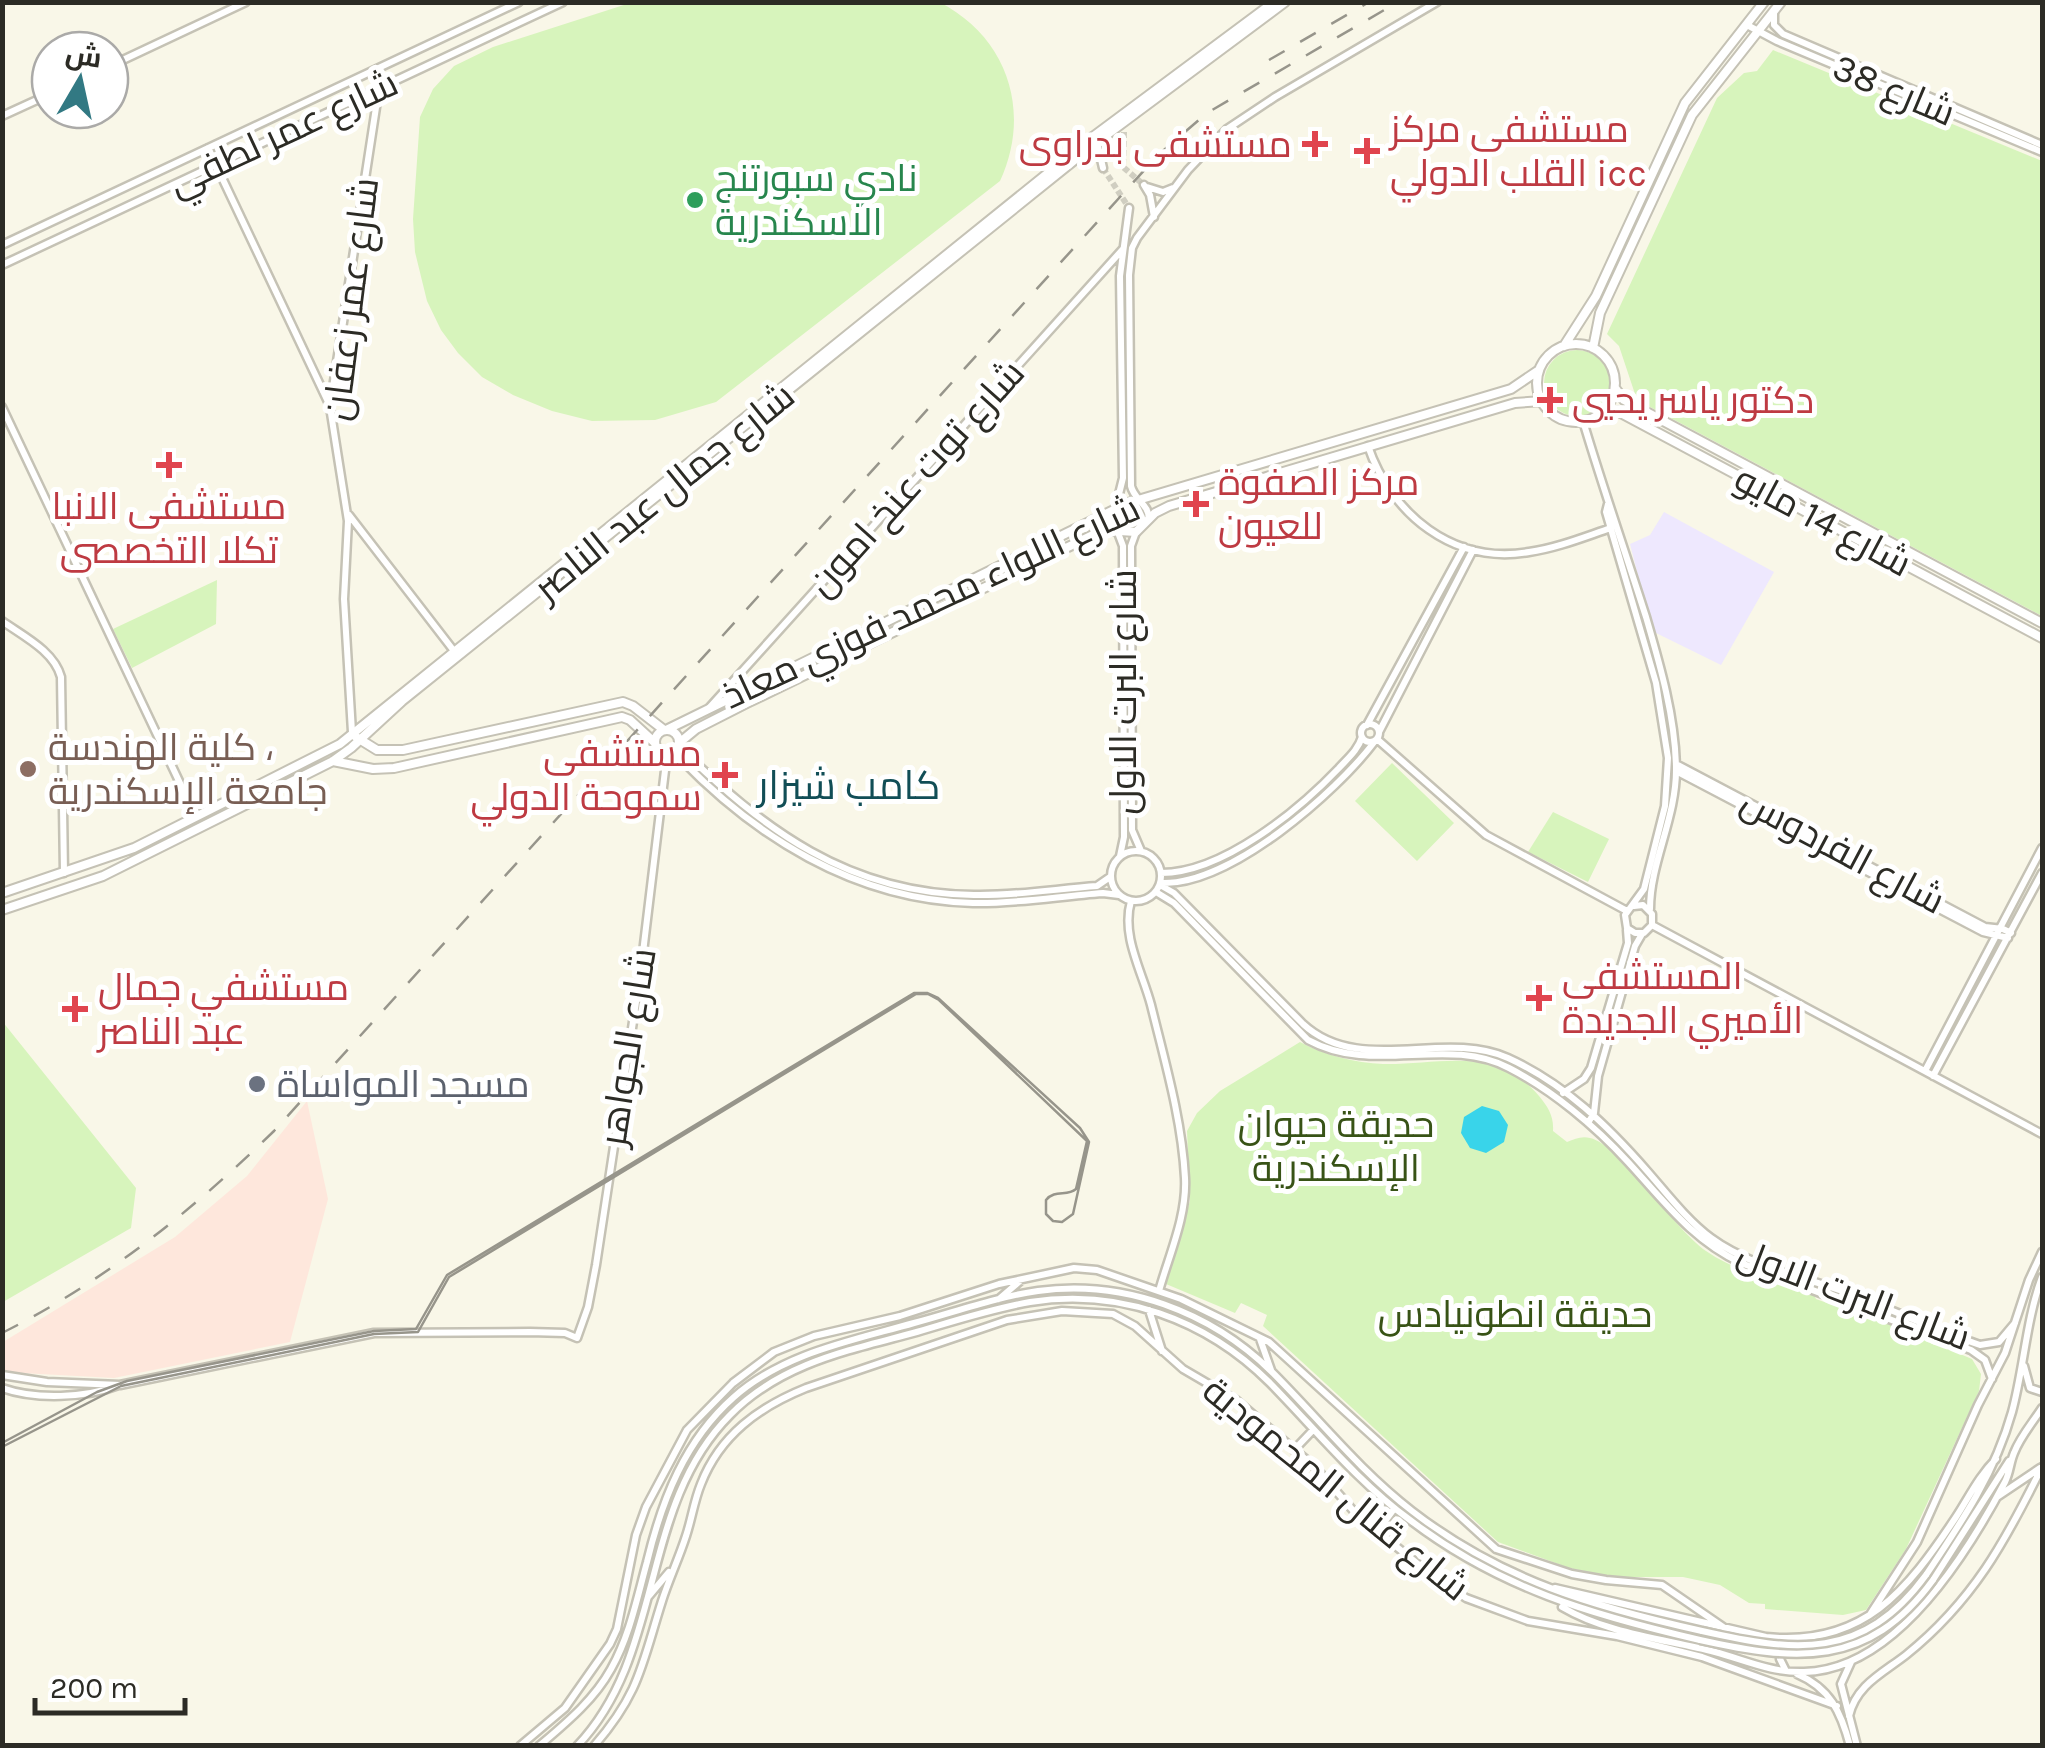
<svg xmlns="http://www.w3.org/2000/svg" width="2045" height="1748" font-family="Karla,Cairo,sans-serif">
  <rect width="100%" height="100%" fill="#f9f7e8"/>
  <path fill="#eee8fe" d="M1664,512l110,60 -53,93 -69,-34 -22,-87 20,-9z"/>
  <path fill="#fee7dc" d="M307,1101l21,98 -38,143 -176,36 -111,-6v-30l172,-105 72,-61z"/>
  <path fill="#d7f4bc" d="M939,2c69,35 93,110 61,179l-284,221 -61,18 -63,1 -40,-10 -39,-16 -31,-18 -24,-24 -17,-23 -14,-29 -12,-49 -2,-33 7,-102 13,-28 21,-23 39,-19 137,-44z
    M1773,50l269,111v455l-405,-216 -18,-54 -12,-12 110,-236 27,-25 13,-2z
    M1544 383a33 33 0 1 1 66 0a33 33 0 1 1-66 0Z
    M217,580l-1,44 -84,44 -19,-39z
    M1392,763l62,60 -37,38 -62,-60z
    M1553,812l56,27 -21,43 -60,-30z
    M2,1021l134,167 -5,40 -128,74z
    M1300,1042c25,13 55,21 83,22 56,1 112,-20 156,32 9,11 15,20 14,35l14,11c8,-3 14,-6 23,-4 31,7 83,90 116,113 32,22 72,31 108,44l2,4 25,9 4,-2 127,53 9,15 -2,17 -73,158 -40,61 -23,5 -78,-6v-5l-16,-1 -29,-18 -37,-8h-69l-45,-9 -71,-26 -235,-216 4,-11 -26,-12 -6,10 -69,-29 24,-83 -3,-70 10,-18 23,-22z"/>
  <path fill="#39d4ea" d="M1482,1106l17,5 9,14 -4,17 -18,11 -16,-5 -9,-15 3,-16z"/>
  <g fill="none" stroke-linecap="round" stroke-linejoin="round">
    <path stroke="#d0cec1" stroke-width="6" stroke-dasharray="6 3" stroke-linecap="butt" d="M1124,132l-1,35 21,18
      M1103,168l26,40"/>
    <defs>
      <path id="secondary" d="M1774,12v13l9,9 259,111
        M1747,25l30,16 265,111
        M110,66l136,-64
        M2,116l48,-22
        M1097,142l6,26
        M208,148l122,258
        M1144,185l6,10 4,22
        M1147,187l16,5 10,-4
        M2,245l517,-243
        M2,265l561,-263
        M2,407l194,410
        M1583,421c20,67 42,130 63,196 14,48 29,99 30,150 1,50 -26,95 -26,142
        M1368,446c23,68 85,119 161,106 28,-4 55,-15 82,-24
        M1608,504l-2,8 50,171 12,75 -3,48 -21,83 -19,26 2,13 8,5h9l8,-8v-11l-9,-9 -9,1
        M1115,510l8,-32 -3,-202 9,-68
        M349,515l105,136
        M1149,519c0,-15 -15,-19 -18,-33l-2,-211 3,-27 5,-10 51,-68 39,-41 48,-32 162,-95
        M1117,530l6,16 1,291 -4,19
        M1136,532l-5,14 1,284 9,21
        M2,621c21,15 52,30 59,56l3,196
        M710,707l413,-458
        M1361 733a9 9 0 1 1 18 0a9 9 0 1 1-18 0Z
        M1367,725l97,-178
        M352,732l-8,-133 4,-78 -18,-114 49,-319
        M1379,732l94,-182
        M1377,739l109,96 141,76
        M678,746c85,83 170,148 296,149 41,1 82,-6 123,-9l13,-9
        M674,752c79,84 180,148 299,151 43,1 87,-7 130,-10l16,2
        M1676,764l309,163 18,2 8,4
        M1676,771l307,161 25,6
        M1111 876a25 25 0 1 1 50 0a25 25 0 1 1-50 0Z
        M1161,873c62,0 138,-63 178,-105 9,-10 19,-18 23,-31
        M1162,883c68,2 174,-90 213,-142
        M1160,885l14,8 129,131c56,52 140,5 205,34 57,26 100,68 140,114 20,23 39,48 63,66 38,28 90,38 134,54 45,17 89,37 135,53l19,-3 16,-19
        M1156,892l18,11 134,137c66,36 138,-5 201,28 43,22 86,58 119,94 36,39 64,78 113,101l230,87 14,10 7,19
        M1131,901c-10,35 11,70 20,104 14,57 31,115 34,173 2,38 -16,77 -26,113
        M1652,925l390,209
        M1925,1071l117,-223
        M1933,1076l109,-203
        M1563,1093l21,-14 7,-11 37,-125 -1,-13
        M1588,1123l6,-10 4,-37 37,-130 7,-12
        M999,1299l21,-18
        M1149,1310l13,41
        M1260,1339l11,31
        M2024,1366l6,22 12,4
        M2,1375l45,7 73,3 254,-52 156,-1 35,1 12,5 11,-31 8,-42 45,-296 26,-215
        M2,1388c34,12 84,10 117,-3
        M1294,1450l19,-20
        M1997,1497l43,-29
        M1377,1532l17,-23
        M1926,1575c35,-52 69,-102 86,-163 12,-44 14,-92 30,-135
        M1933,1580l76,-119
        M1555,1588l211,49c97,10 141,-46 190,-120 13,-20 23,-41 40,-58
        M648,1597l21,-25
        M1562,1607c46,27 103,32 153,45 30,8 57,21 89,20 92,-2 163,-118 201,-190 5,-10 5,-20 9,-29 6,-16 19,-31 28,-45
        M1871,1613l46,-71 61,-137 27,-52 24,-73 13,-28
        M1851,1662l-10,22 16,62
        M1785,1669l-5,-10 6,-19
        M1797,1674c33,14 44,38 53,72
        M1849,1716c7,-31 34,-43 57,-61 67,-54 99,-113 136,-188
        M520,1746l45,-38 45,-64 7,-15 19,-94 10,-28 41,-77 46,-47 41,-31 40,-16 86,-20 99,-32 75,-16 23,2 84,29 88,43 227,207 76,25 34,6 56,5 64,44
        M539,1746c27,-23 55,-46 72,-77 19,-34 26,-71 36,-107 15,-62 38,-122 87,-165 50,-44 117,-56 180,-74 41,-11 82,-26 124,-32 86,-12 173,21 234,81 47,47 87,98 140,139 89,69 182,96 290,120
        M577,1746c89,-93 61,-239 153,-331 50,-51 116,-64 183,-82 38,-11 77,-24 117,-31 89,-14 176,17 240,81 46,47 87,98 140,137 89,68 182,95 290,120
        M594,1746c46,-53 48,-82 68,-145 7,-22 17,-43 24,-65 6,-18 8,-35 15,-52 19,-49 58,-77 105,-96l201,-68 55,-9 51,3 22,12 48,43 53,31 80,68 41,47 71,57 38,26 62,23 89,15 85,21 135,49"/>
      <path id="primary" d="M1537 383a39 39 0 1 1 78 0a39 39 0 1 1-78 0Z
        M1564,346l32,-50 89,-193 79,-101
        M1593,348l7,-35 92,-198 89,-113
        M1615,388l9,12 418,223
        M1603,411h14l425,227
        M655 742a12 12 0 1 1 24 0a12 12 0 1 1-24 0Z
        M666,730l462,-227 383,-114 28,-19
        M356,737l21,13h26l220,-48 10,4 31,24
        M679,743l17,-14 51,-26 356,-173 33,2 19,-19 14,-7 346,-103 27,-2
        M333,761l40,8 21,-1 228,-51 8,3 24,22
        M2,893l132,-45 206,-104 754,-608 180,-134
        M2,910l101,-34 230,-115 18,-13 51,-47 695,-559 188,-140"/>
    </defs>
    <use href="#secondary" stroke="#c5c2b5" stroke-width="11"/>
    <use href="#primary" stroke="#c5c2b5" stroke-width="12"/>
    <use href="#secondary" stroke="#fff" stroke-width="6"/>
    <use href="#primary" stroke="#fff" stroke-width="8"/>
    <path stroke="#97958b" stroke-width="2.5" d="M2,1443l95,-51 30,-11 247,-50 42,-2 31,-54 467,-282h13l11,5 142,130 9,14 -16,72 -11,8 -9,-1 -7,-7v-14c9,-11 21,-3 30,-11l11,-48 -148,-141 -11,-6h-12l-467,283 -31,55 -44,2 -253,52 -119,61"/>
    <path stroke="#97958b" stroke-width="2.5" stroke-dasharray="18 18" stroke-linecap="butt" d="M1269,60l100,-58
      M2,1333c102,-51 191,-123 272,-202l884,-976 49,-42 191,-111"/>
    <defs>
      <path id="secondary-bridge" d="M1702,1631c93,21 161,30 224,-56
        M1700,1640c95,21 168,29 233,-60"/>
    </defs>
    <use href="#secondary-bridge" stroke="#c5c2b5" stroke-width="11" stroke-linecap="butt"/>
    <use href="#secondary-bridge" stroke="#fff" stroke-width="6"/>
  </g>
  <g fill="#e0444e" stroke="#fff" stroke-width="4">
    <path d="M1310 129h10v10h10v10h-10v10h-10v-10h-10v-10h10z"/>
    <path d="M1362 136h10v10h10v10h-10v10h-10v-10h-10v-10h10z"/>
    <path d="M1545 385h10v10h10v10h-10v10h-10v-10h-10v-10h10z"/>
    <path d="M164 450h10v10h10v10h-10v10h-10v-10h-10v-10h10z"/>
    <path d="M1191 489h10v10h10v10h-10v10h-10v-10h-10v-10h10z"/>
    <path d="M720 760h10v10h10v10h-10v10h-10v-10h-10v-10h10z"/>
    <path d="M1534 983h10v10h10v10h-10v10h-10v-10h-10v-10h10z"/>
    <path d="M70 994h10v10h10v10h-10v10h-10v-10h-10v-10h10z"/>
  </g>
  <circle fill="#2e9e5b" stroke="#fff" stroke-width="4" cx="695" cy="200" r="10"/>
  <circle fill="#8d6e63" stroke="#fff" stroke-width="4" cx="28" cy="769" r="10"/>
  <circle fill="#6b7280" stroke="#fff" stroke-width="4" cx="257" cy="1084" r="10"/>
  <g text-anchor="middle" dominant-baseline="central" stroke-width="10" stroke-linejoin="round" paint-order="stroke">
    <g font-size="38" fill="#2c2b25" stroke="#fff">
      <text transform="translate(1894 90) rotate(23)">شارع 38</text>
      <text transform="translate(283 133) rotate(-25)">شارع عمر لطفي</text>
      <text transform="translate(351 299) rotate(-83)">شارع عمر زعفان</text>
      <text transform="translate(916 478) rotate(-48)">شارع توت عنخ امون</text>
      <text transform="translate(664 492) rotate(-39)">شارع جمال عبد الناصر</text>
      <text transform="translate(1823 521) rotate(28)">شارع 14 مايو</text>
      <text transform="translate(931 602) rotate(-25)">شارع اللواء محمد فوزي معاذ</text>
      <text transform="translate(1123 692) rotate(-90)">شارع البرت الاول</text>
      <text transform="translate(1843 851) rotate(28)">شارع الفردوس</text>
      <text transform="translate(628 1047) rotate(-81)">شارع الجواهر</text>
      <text transform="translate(1854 1295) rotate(21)">شارع البرت الاول</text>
      <text transform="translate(1336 1489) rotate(39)">شارع قنال المحمودية</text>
    </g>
    <g font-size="38" fill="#be3a42" stroke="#fff" text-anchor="start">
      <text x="1390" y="129">مستشفى مركز<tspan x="1390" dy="44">القلب الدولي icc</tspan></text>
      <text x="1292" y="144" text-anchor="end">مستشفى بدراوى</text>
      <text x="1572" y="400">دكتور ياسر يحيي</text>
      <text x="1218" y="482">مركز الصفوة<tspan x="1218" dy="44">للعيون</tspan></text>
      <text x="169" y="506" text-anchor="middle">مستشفى الانبا<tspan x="169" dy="44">تكلا التخصصى</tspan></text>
      <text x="702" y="753" text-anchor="end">مستشفى<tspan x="702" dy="44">سموحة الدولي</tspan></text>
      <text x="1562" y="976">المستشفى<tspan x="1562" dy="44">الأميري الجديدة</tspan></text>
      <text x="98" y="987">مستشفي جمال<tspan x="98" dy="44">عبد الناصر</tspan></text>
    </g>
    <g font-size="38" fill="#27864d" stroke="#fff" text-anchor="start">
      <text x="715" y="178">نادي سبورتنج<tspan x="715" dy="44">الاسكندرية</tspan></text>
    </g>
    <g font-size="38" fill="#785e54" stroke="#fff" text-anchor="start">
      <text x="48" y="747">كلية الهندسة ،<tspan x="48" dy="44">جامعة الإسكندرية</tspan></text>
    </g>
    <g font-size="38" fill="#5b616d" stroke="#fff" text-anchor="start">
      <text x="277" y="1084">مسجد المواساة</text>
    </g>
    <g font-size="38" fill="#385316" stroke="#fff">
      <text x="1336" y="1124">حديقة حيوان<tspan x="1336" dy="44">الإسكندرية</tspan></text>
      <text x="1515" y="1314">حديقة انطونيادس</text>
    </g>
    <g font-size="40" fill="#114e56" stroke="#fff">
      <text x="849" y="785">كامب شيزار</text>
    </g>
  </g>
  <rect width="2045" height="1748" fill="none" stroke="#2c2b25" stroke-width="10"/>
  <g transform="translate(80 80) rotate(9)"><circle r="48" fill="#ffffff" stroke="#abaaa8" stroke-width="2.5"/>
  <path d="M0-8L18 38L0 25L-18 38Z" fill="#327983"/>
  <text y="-15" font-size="28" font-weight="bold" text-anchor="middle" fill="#2c2b25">ش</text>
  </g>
  <path d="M35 1698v15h150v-15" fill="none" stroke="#2c2b25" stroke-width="5"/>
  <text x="50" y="1698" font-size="30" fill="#2c2b25" stroke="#ffffff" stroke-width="8" paint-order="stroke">200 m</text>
</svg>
